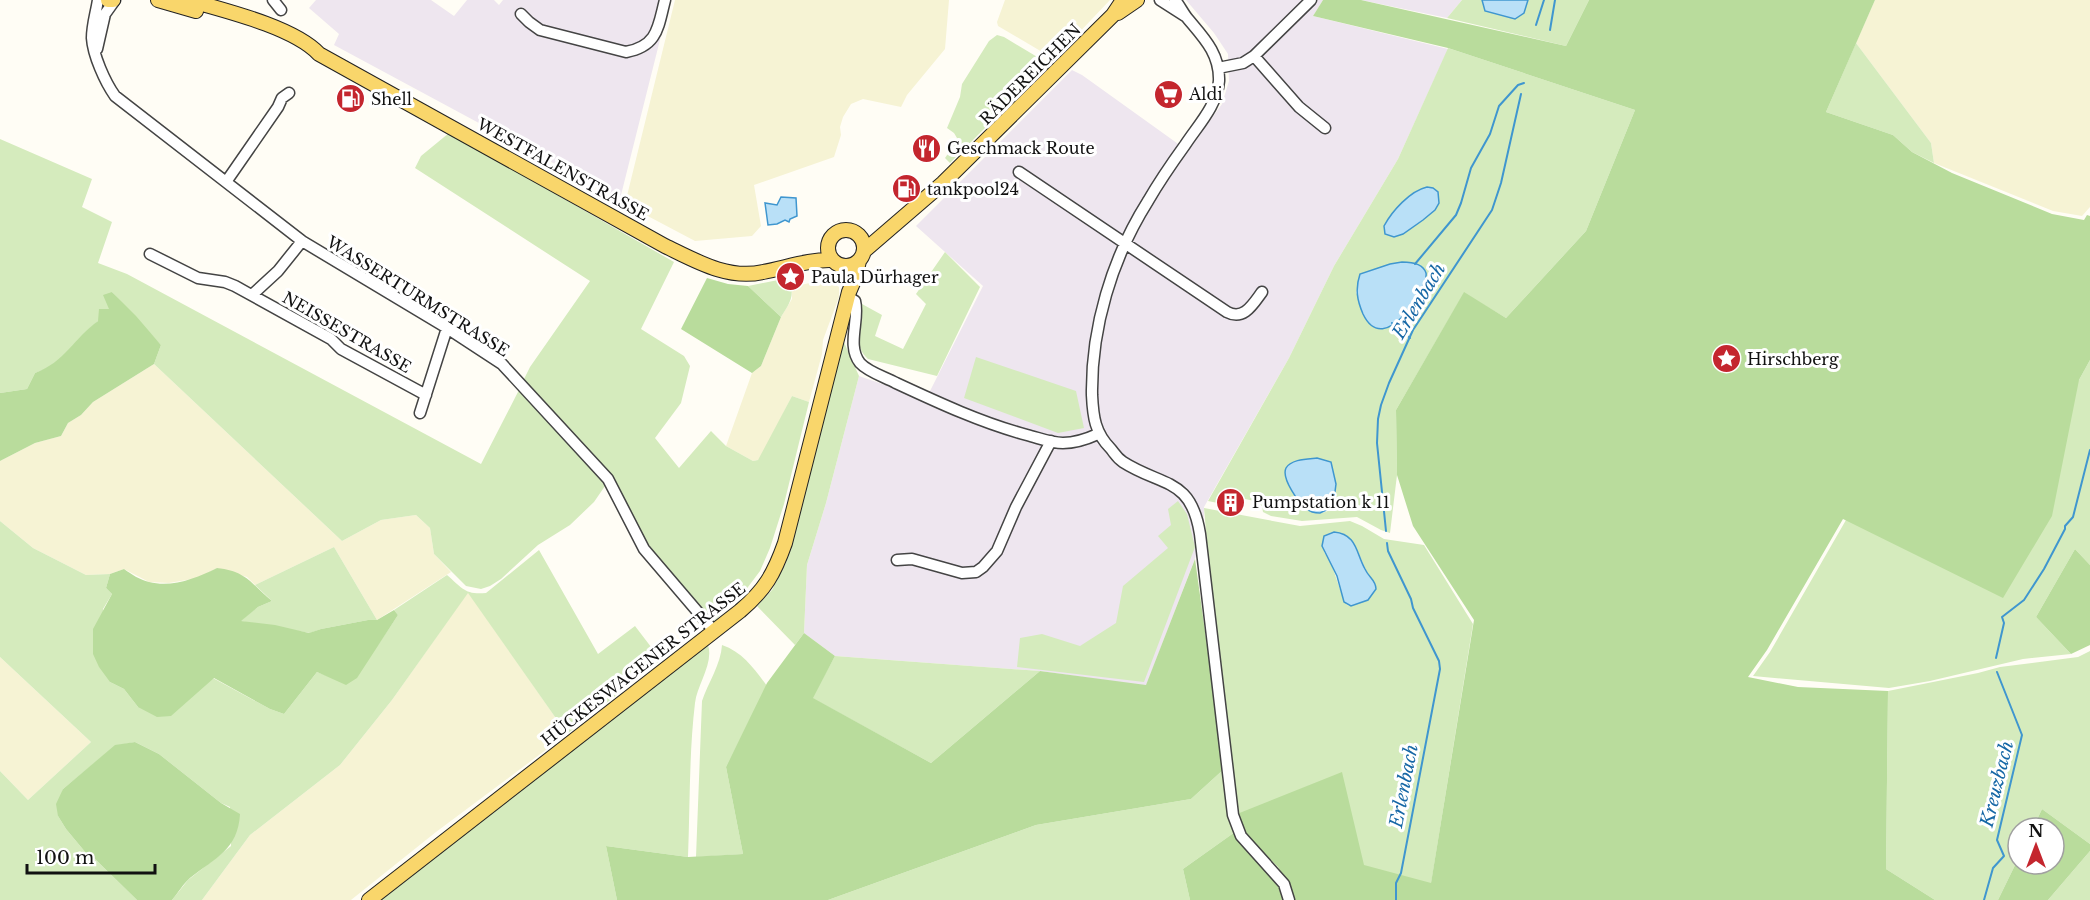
<svg xmlns="http://www.w3.org/2000/svg" width="2090" height="900" font-family="'Libre Baskerville',serif">
  <rect width="100%" height="100%" fill="#fffdf5"/>
  <path fill="#eee6ef" d="M316,0h115l23,16 13,-16h27l5,5 4,-5h167l-50,199 -286,-154 5,-11 -30,-26z
    M1186,0h137l-10,16 135,33 -50,110 -64,107 -45,92 -85,149v28l-58,151 -106,-15 -205,-15 -31,-23 3,-68 19,-62 33,-127 52,18 19,-3 53,-105 -67,-60 156,-156 10,5 106,76 34,-47 7,-23 -1,-27 -14,-21z
    M1361,0h101l-15,18z"/>
  <path fill="#f6f3d4" d="M675,0h274l-4,49 -38,46 -6,12 -38,-8 -12,5 -8,13 -3,10 1,8 -7,22 -80,28 7,41 -9,10 -57,5 -70,-37z
    M1005,0h105l-56,59 -56,-33 -1,-4z
    M1875,0h215v207l-8,9 -29,-5 -119,-48 -3,-20 -75,-100z
    M827,279l12,8v10l-16,43 -1,14 -13,48 -17,-6 -30,60 -4,4 -5,1 -27,-15 26,-73 9,-7 20,-49 11,-18v-12z
    M154,364l188,177 39,-21 35,-5 14,13 4,26 17,18 -74,48 -43,-73 -79,38 -8,-8 -30,-9 -19,10 -29,5 -20,-1 -25,-13 -14,5 -24,1 -53,-27 -33,-27v-60l35,-18 26,-7 7,-13 13,-8 12,-13z
    M468,592l99,142 -131,98 -85,68h-149l48,-65 90,-70 52,-65z
    M0,657l91,85 -63,58 -28,-29z"/>
  <path fill="#d5ebbd" fill-rule="evenodd" d="M1462,0h127l-23,46 -119,-28z
    M997,35l7,2 40,24 3,3 -1,3 -96,96 -5,-5 9,-13 3,-7 -3,-5 -7,-5 13,-31 2,-13 27,-43z
    M1856,43l75,100 3,20 -22,-11 -19,-17 -67,-23z
    M1448,48l187,62 -49,121 -80,87 -42,-25 -68,117 1,65 -7,58 -9,-3 -24,-13 -55,4 -31,-5 -8,-4 -1,-6 -8,-5 -13,-3 -4,9 -29,-6 81,-143 45,-92 64,-107zM1427,187l8,23 -32,24 -9,3 -5,-20 25,-25zM1409,262l4,40 -21,23 -36,-32 4,-19 30,-10zM1331,462l5,22 -6,26c-21,11 -33,-11 -42,-26z
    M449,133l225,129 -33,67 43,27 6,10 -9,37 -26,35 24,30 32,-37 15,15 27,15 5,-1 34,-64 17,6 -25,102 -14,44 -10,23 -15,20 -31,30 -4,-1c-35,-41 -80,-83 -93,-137l-94,-102 7,-14 60,-86 -175,-113 6,-12z
    M0,139l92,40 -10,28 30,15 -14,41 29,11 354,190 39,-76 85,93v5l-11,16 -24,23 -32,20 -37,34 -11,7 -9,3 -15,-3 -32,-32 -4,-26 -14,-13 -35,5 -39,21 -188,-177 7,-19 -49,-53 -3,17 -11,12 -7,6 -28,30 -15,11 -13,5 -8,16 -27,4z
    M945,252l35,35 -43,89 -69,-17c-16,-14 -9,-36 -6,-55l20,11 -7,21 28,13 23,-45 -10,-10z
    M788,278c8,17 2,25 -7,39l-33,-31z
    M843,340l16,36 -33,127 -19,62 -3,68 -9,12 -38,-39 15,-16 14,-27z
    M976,357l100,34 8,37 -26,5 -94,-35z
    M2090,360v205l-15,-16 -39,68 35,37 -48,5 -93,22 -41,7 -136,-12 17,-24 76,-132 233,-140z
    M1178,501l9,13 8,33 -51,135 -127,-15 3,-29 22,-4 38,12 36,-23 7,-37 45,-38 -10,-12 13,-11 -3,-16z
    M1204,508l96,18 50,-5 12,5 22,13 40,6 49,79 -42,260 -67,-18 -127,-52 -25,-215zM1334,532c25,3 25,30 37,46l-3,22 -17,6 -4,-1c-10,-17 -11,-37 -23,-53l5,-19z
    M0,521l33,27 53,27 24,-1 -4,14 6,6 -9,15 7,73 14,7 14,18 58,-15 17,-14 57,31 14,5 33,-42 13,5 48,-32 20,-30 -4,-5 53,-35c15,13 18,20 39,18l53,-43 59,104 37,-28 26,34 -94,74 -99,-141 -76,107 -52,65 -90,70 -48,65h-30l16,-20 43,-34 -1,-39 -9,-4 -62,-49 -24,-12 -20,4 -52,43 -5,27 8,13 20,24 9,6 42,41h-137v-129l28,29 63,-58 -91,-85z
    M334,547l43,73h-9l-47,9 -11,4 -70,-12 18,-14 14,-6 -17,-16z
    M708,645c6,18 -11,40 -13,58 -6,50 -5,104 -7,154l-82,-11 11,54h-238z
    M722,645c21,7 33,25 45,41l-41,81 17,87 -47,3 6,-156c6,-18 19,-37 20,-56z
    M2090,651v193l-48,-35 -9,19h-15v31l-20,41h-63l-49,-31 2,-178 90,-18 22,-6 78,-10z
    M835,656l205,15 -109,92 -119,-65z
    M1224,769l11,63 -52,37 7,31h-362l208,-75 155,-26z
    M2090,851v49h-42z"/>
  <path fill="#b9dc9c" d="M1323,0h38l205,46 23,-46h286l-49,112 67,23 19,17 40,21 100,41 32,6 3,-5 3,1v144l-11,20 -27,136 -49,82 -160,-79 -76,131 -19,27 50,10 90,4 -2,178 49,31h-641l-4,-13 -12,-20 -31,-30 -10,-23 105,-42 22,93 67,18 43,-263 -61,-94 -16,-51 -1,-65 68,-118 42,26 80,-87 49,-121 -187,-62 -135,-32z
    M707,278l21,6 20,2 33,31 -20,49 -9,7 -71,-44z
    M112,292l24,24 25,29 -7,19 -61,38 -12,13 -13,8 -7,13 -26,7 -35,18v-68l27,-4 8,-16c30,-11 39,-35 63,-52l1,-12h10l-6,-14z
    M2075,549l15,16v80l-19,9 -35,-37z
    M1195,559l29,210 -33,30 -155,26 -208,75h-211l-11,-54 82,11 55,-3 -17,-87 41,-84 37,-50 31,23 -22,42 118,65 109,-92 106,14z
    M217,568c30,3 34,16 55,33l-14,6 -17,14 34,4 34,8 12,-4 47,-9h9l17,-10 4,5 -41,63 -11,7 -29,-13 -33,42 -14,-5 -56,-31 -43,38 -14,1 -19,-10 -14,-18 -14,-7 -11,-15 -6,-13v-25l19,-35 -6,-6 4,-14 14,-5c7,5 16,11 25,13 23,6 48,-4 68,-14z
    M135,742l24,12 62,49 19,11c-2,36 -25,44 -50,64 -7,6 -12,15 -18,22h-35l-42,-41 -9,-6 -20,-24 -8,-13 -2,-12 7,-15 52,-44z
    M2042,809l48,35v7l-42,49h-50l20,-41v5h36v-36h-21z
    M1235,832l45,57 4,11h-94l-7,-31z"/>
  <path fill="#b9e0f7" stroke="#3f96cf" stroke-width="1.5" d="M1482,0h46l-4,13 -9,6 -30,-8z
    M1427,187l6,1 5,4 1,11 -4,7 -12,10 -20,14 -9,3 -9,-3 -1,-8c8,-15 26,-35 43,-39z
    M781,197l15,1 1,18 -7,3 -1,3 -4,-2 -8,4 -9,1 -3,-22 12,2z
    M1402,262c9,0 21,1 24,11 3,12 -41,87 -63,41 -6,-14 -8,-25 -3,-40l30,-10z
    M1317,458l14,4 5,22 -3,23 -13,6c-4,0 -10,-1 -13,-4 -8,-5 -26,-31 -21,-41 5,-9 22,-9 31,-10z
    M1334,532c23,2 22,21 31,37 4,9 11,11 11,20l-8,11 -17,6 -7,-4 -7,-26 -15,-30 2,-10z"/>
  <g fill="none" stroke-linecap="round" stroke-linejoin="round">
    <path stroke="#3f96cf" stroke-width="2" d="M1536,25l8,-25
      M1550,30l5,-30
      M1415,264l41,-49 5,-12 10,-35 19,-34 9,-28 19,-21 6,-2
      M1392,323l18,15
      M1386,531l-9,-88 1,-24 3,-14 8,-22 24,-53 79,-120 9,-27 20,-89
      M1387,543l1,8 23,48 2,9 26,53 1,8 -39,204 -5,10v17
      M1996,658l8,-35 -2,-6 22,-17 20,-31 21,-40v-3l8,-9 17,-67
      M1984,900l9,-32 11,-12 -7,-16 25,-105 -25,-63"/>
    <defs>
      <path id="minor" d="M98,0c-2,13 -6,25 -6,38 1,17 13,44 23,58l187,145 145,87 55,36 106,115 36,70 70,82
        M273,0l8,10
        M1160,0l25,16
        M1175,0c5,6 8,13 13,19 16,19 32,35 31,62 -2,25 -21,44 -34,64 -13,18 -26,37 -37,56 -36,57 -57,127 -56,194 1,22 3,38 19,54 4,5 6,9 12,13 39,25 68,15 77,72l33,281 8,21 43,48 5,16
        M521,14l8,8 11,8 86,22c32,-6 32,-25 39,-52
        M97,49l8,-35 10,-14
        M1254,56l45,51 26,21
        M1218,68l25,-5 11,-7 57,-56
        M1019,172l208,140c17,9 26,-8 35,-20
        M226,182l52,-75 4,-9 7,-5
        M150,254l48,24 27,4 10,4 96,53 10,10 85,46
        M253,294l25,-23 24,-30
        M848,297l7,4c5,19 -9,44 5,62 8,9 25,14 36,20 43,20 86,40 131,52 12,3 24,8 36,8 12,0 24,-4 35,-9
        M420,413l27,-85
        M897,560l15,-1 50,14 14,-1 7,-5 14,-16 19,-44 35,-66"/>
      <path id="major" d="M108,0h5
        M158,0l38,11
        M188,0c35,10 106,27 131,54l346,192c31,15 63,34 98,26 22,-4 47,-13 69,-12
        M1118,13l19,-13
        M828 248a18 18 0 1 1 36 0a18 18 0 1 1-36 0Z
        M864,251l79,-68 170,-168 10,-15
        M369,900l371,-289c25,-21 34,-37 45,-68l64,-251 6,-14 4,-17"/>
    </defs>
    <use href="#minor" stroke="#444" stroke-width="13"/>
    <use href="#major" stroke="#222" stroke-width="16"/>
    <use href="#minor" stroke="#fff" stroke-width="10"/>
    <use href="#major" stroke="#f9d66b" stroke-width="14"/>
  </g>
  <defs>
    <symbol id="supermarket-disc" viewBox="-11 -11 22 22"><circle r="9.5" fill="#c4262e" stroke="#fff"/><path d="M-6-5.5h2.5l.6 2H6L4.5 2H-2.5L-4.4-4H-6ZM-1.5 3.2a1.3 1.3 0 1 0 .1 0ZM3 3.2a1.3 1.3 0 1 0 .1 0Z" fill="#fff"/></symbol>
    <symbol id="fuel-disc" viewBox="-11 -11 22 22"><circle r="9.5" fill="#c4262e" stroke="#fff"/><path d="M-5.5-6h7V0h2V4h1.3V-2.5L3-4.5l.8-.8L6-3V5H2.5V1h-1V6h-7ZM-4.2-4.7v3.2H.2V-4.7Z" fill="#fff"/></symbol>
    <symbol id="restaurant-disc" viewBox="-11 -11 22 22"><circle r="9.5" fill="#c4262e" stroke="#fff"/><path d="M-5-6h1v4h1v-4h1v4h1v-4h1v5L-1.5 .5V6h-2V.5L-5-1ZM5-6V6H3V1.5H1.5Q1.5-4 5-6Z" fill="#fff"/></symbol>
    <symbol id="sight-disc" viewBox="-11 -11 22 22"><circle r="9.5" fill="#c4262e" stroke="#fff"/><path d="M0-6L1.8-2.2L6-1.7L2.9 1.2L3.7 5.4L0 3.3L-3.7 5.4L-2.9 1.2L-6-1.7L-1.8-2.2Z" fill="#fff"/></symbol>
    <symbol id="building-disc" viewBox="-11 -11 22 22"><circle r="9.5" fill="#c4262e" stroke="#fff"/><path d="M-4-6H4V6H1V3H-1V6H-4ZM-2.5-4.3h1.7v1.8h-1.7ZM.8-4.3h1.7v1.8H.8ZM-2.5-1h1.7V.8h-1.7ZM.8-1h1.7V.8H.8Z" fill="#fff"/></symbol>
  </defs>
  <g fill-rule="evenodd">
    <use href="#supermarket-disc" x="1152" y="78" width="33" height="33"/>
    <use href="#fuel-disc" x="334" y="82" width="33" height="33"/>
    <use href="#restaurant-disc" x="910" y="132" width="33" height="33"/>
    <use href="#fuel-disc" x="890" y="172" width="33" height="33"/>
    <use href="#sight-disc" x="774" y="260" width="33" height="33"/>
    <use href="#sight-disc" x="1710" y="342" width="33" height="33"/>
    <use href="#building-disc" x="1214" y="486" width="33" height="33"/>
  </g>
  <g text-anchor="middle" dominant-baseline="central" stroke-width="6" stroke-linejoin="round" paint-order="stroke">
    <g font-size="16" fill="#111" stroke="#fff">
      <text transform="translate(1030 74) rotate(-45)">RÄDEREICHEN</text>
      <text transform="translate(563 169) rotate(29)">WESTFALENSTRASSE</text>
      <text transform="translate(418 296) rotate(32)">WASSERTURMSTRASSE</text>
      <text transform="translate(347 332) rotate(30)">NEISSESTRASSE</text>
      <text transform="translate(643 664) rotate(-38)">HÜCKESWAGENER STRASSE</text>
    </g>
    <g font-size="16" fill="#111" stroke="#fff" text-anchor="start">
      <text x="1189" y="94">Aldi</text>
      <text x="371" y="99">Shell</text>
      <text x="947" y="148">Geschmack Route</text>
      <text x="927" y="189">tankpool24</text>
      <text x="811" y="277">Paula Dürhager</text>
      <text x="1747" y="359">Hirschberg</text>
      <text x="1252" y="502">Pumpstation k 11</text>
    </g>
    <g font-size="18" font-style="italic" fill="#1768a6" stroke="#fff">
      <text transform="translate(1419 301) rotate(-59)">Erlenbach</text>
      <text transform="translate(1997 784) rotate(-76)">Kreuzbach</text>
      <text transform="translate(1404 786) rotate(-79)">Erlenbach</text>
    </g>
  </g>
  <g transform="translate(2036 846)"><circle r="28" fill="#ffffff" stroke="#a0a0a0" stroke-width="1.5"/>
  <path d="M0-4.5L10 22L0 15L-10 22Z" fill="#c4262e"/>
  <text y="-9" font-size="16" font-weight="bold" text-anchor="middle" fill="#111111">N</text>
  </g>
  <path d="M27 864v9h128v-9" fill="none" stroke="#111111" stroke-width="3"/>
  <text x="36" y="864" font-size="18" fill="#111111" stroke="#ffffff" stroke-width="4.5" paint-order="stroke">100 m</text>
</svg>
